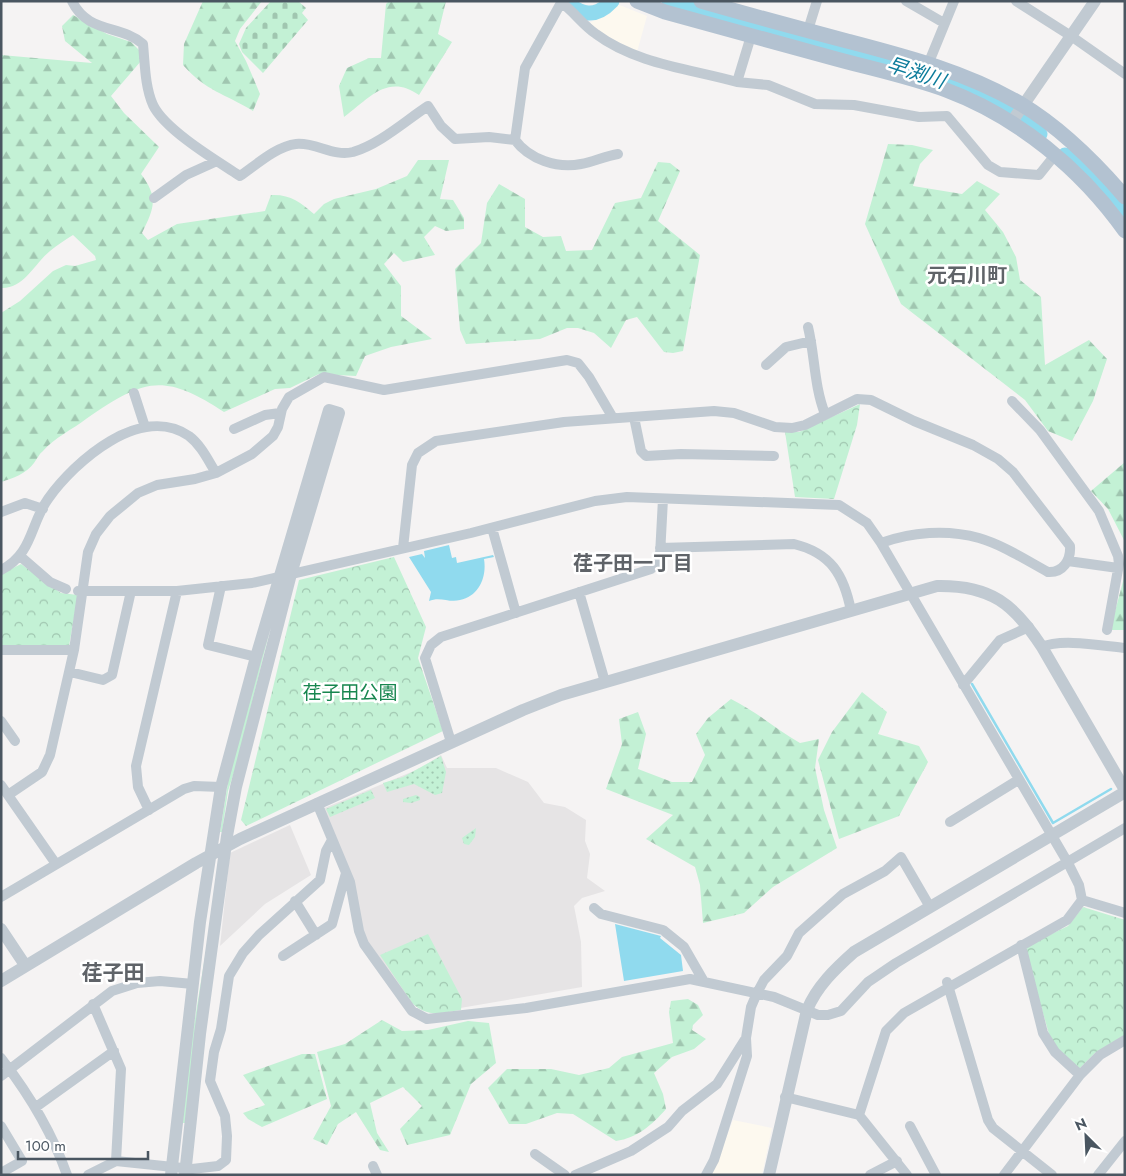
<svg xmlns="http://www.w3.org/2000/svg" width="1126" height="1176" font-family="Jost,'Noto Sans JP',sans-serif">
  <defs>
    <pattern id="forest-firs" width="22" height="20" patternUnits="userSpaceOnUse" patternTransform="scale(1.25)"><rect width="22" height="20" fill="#c3f1d5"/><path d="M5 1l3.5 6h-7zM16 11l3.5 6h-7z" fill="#a0c6b0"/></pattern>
    <pattern id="cemetery-stones" width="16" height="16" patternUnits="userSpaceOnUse" patternTransform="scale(1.25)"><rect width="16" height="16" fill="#c3f1d5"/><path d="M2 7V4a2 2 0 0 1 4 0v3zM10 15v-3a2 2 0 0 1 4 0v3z" fill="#a0c6b0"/></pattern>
    <pattern id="park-crowns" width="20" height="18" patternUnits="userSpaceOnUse" patternTransform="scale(1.25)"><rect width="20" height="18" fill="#c3f1d5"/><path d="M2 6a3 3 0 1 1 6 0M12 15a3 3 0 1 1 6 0" fill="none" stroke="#a0c6b0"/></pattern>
    <pattern id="garden-dots" width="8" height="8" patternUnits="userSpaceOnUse" patternTransform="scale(1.25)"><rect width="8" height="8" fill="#c3f1d5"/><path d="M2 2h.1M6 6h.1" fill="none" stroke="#a0c6b0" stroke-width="1.8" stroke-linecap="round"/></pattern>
  </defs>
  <rect width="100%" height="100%" fill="#f5f3f3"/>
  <path fill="#fdf9ef" d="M617,4l30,12 -10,36 -39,-21 -8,-8z
    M733,1120l39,8 -10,47h-50z"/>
  <path fill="#e6e4e5" d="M441,755l6,13h49l32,14 16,21 21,4 21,13 -1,21 5,13 -3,24 18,13 -23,7 -8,8 7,36 1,45 -151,26 -21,-11 -45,-58 -43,-135 99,-41z
    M290,825l21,50 -46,29 -45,42 10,-93z"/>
  <path fill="#c3f1d5" d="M279,593l-42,170 -9,28 -6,41h-2l9,-56z
    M212,913l-27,210h-3l10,-86z"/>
  <path fill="url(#forest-firs)" d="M203,1h59l-22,28 -5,12 11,20 14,33 -7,17c-29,-18 -46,-19 -70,-46l1,-21z
    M389,1h57l-8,33 14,8 -33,53c-31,-22 -50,3 -75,22l-5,-31 8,-18 22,-10h12l5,-54z
    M73,15l34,19 24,8 8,8 2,11 -30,35 13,17 35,34 -18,27c18,24 13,34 1,59l6,7 29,-16 88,-13 6,-16c19,-1 29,7 43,19l10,-10 10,-5 42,-10 31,-13 11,-16h31l-9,39 13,1 11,18v11l-18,2 -11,-5 -11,11 11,18 -32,7 -9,-9 -10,11 17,22v30l31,23 -41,8 -26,9 -9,20 -37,-2 -29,14 -15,1 -51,23c-61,-40 -80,-33 -138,7 -13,10 -32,19 -43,32 -4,3 -6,8 -9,12 -8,11 -21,15 -33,19v-169l19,-12 33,-30 13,-6 9,1 21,-6 -1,-4 -22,-21c-8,5 -16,10 -23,16 -16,13 -26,38 -49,37v-233l91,8 -27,-22 -3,-15z
    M888,144l24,1 21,5 -13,14 -7,22 49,8 15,-13 23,13 -15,16 18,22 13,25 4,23 21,17 4,68 44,-25 18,19 -14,42 -21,40 -24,-10 -23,-31 -124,-96 -36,-80z
    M658,162l12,1 10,8 -22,50 42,34 -17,96 -10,2 -9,-1 -27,-35 -11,3 -15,28 -17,-15 -16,-5h-11l-27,11 -74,5 -6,-14 -5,-61 26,-26 6,-40 12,-19 26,15v28l18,10 18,-1 5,15 26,-1 23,-47 26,-5z
    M1125,462v80l-17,-33 -17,-18z
    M1125,574v56h-15z
    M862,692l25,20 -9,22 41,12 9,16 -29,54 -60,23 -21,-79 14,-28z
    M731,699c26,13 45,30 69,44l19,-4 -4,29 9,42 13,38 -64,39 -29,26 -41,10 -3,-38 -5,-18 -49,-28 27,-24 -67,-26 16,-45 -3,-25 19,-7 8,22 -8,35 34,13h20l13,-27 -9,-21 12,-16z
    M688,999l10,6 5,10 -10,10 -1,5 14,9 -12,10 -22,8 -18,16 9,21 3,15c-14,16 -29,29 -50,32l-43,-27 -16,-1 -31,11h-17l-21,-36 19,-19h44l28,6 30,-7 13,-11 51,-14 -4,-31 2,-11z
    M382,1020l20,11 26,-1 40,-9 21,2 7,40 -25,21 -21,51 -43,10 -7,-16 22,-23 -19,-19 -33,16 7,30 12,19 -9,-2 -24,-38 -18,12 -11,21 -14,-6 18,-33 -14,-54 28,-8z
    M302,1054h13l12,45 -65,28 -14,-8 -5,-6 22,-8 -22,-30z"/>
  <path fill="url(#cemetery-stones)" d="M271,1h27l8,7 -4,5 6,7 -45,53 -21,-21 -3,-8 7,-16z"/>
  <path fill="url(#park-crowns)" d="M860,404l-3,21 -23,74 -39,-2 -10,-65h14z
    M394,557l32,70 -8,31 25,73 -197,95 -5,-6 58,-240z
    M21,564l40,29 17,2 -9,51h-68v-72z
    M1083,907l42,13v115l-30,18 -16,16 -19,-17 -11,-18 -25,-87 44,-21z
    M428,934l34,65 -1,11c-21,3 -33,8 -49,-7l-32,-48z"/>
  <path fill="url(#garden-dots)" d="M441,756l5,16 -4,21 -7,2 -21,-11 -27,8 -4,-9 20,-6z
    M371,790l4,8 -45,19 -4,-8z
    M416,795l4,2v3l-9,3 -8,-1v-3z
    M476,828l-1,9 -6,8 -5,-1 -2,-6z"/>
  <path fill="#90daee" d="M449,545l3,13 4,-1 1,6 36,-8 1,2 -10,2c3,18 -5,37 -24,41 -11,3 -20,-4 -31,1l2,-9 -22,-35 13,-3 3,4 -1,-7z
    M615,924l46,12 -1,2 21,17 2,16 -59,10z"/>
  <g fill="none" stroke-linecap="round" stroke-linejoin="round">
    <path stroke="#90daee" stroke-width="2.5" d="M972,684l81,139 58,-34"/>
    <path stroke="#90daee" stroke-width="15" d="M564,1c17,13 30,19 48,0
      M669,1l258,74c41,15 77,33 113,59
      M1065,155l50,48 10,14"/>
    <path stroke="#c1cad2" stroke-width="10" d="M72,1c16,33 48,23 71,43 2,21 2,43 10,61 12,25 64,56 87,71 16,-11 37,-30 56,-32 20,-2 37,13 57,8 27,-8 52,-31 75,-46l13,20 14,13 34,-2 26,3
      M562,1l-37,67 -10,72c14,19 42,29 66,24 12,-2 24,-8 37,-10
      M906,1l38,22
      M1016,1l55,35 54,38
      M562,3c12,9 21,22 34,31 40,30 95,35 141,48
      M808,30l9,-29
      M751,36l-14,46 31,3 47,19 39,1 65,12 28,-1 41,49 12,7 39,3 16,-20
      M929,62l25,-61
      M154,198l32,-23 31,-14
      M808,327c7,29 6,59 17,87
      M766,365l20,-18 25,-6
      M134,393l11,34
      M1012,401l28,29 59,81 19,45 1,8 -12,66
      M634,417l7,34 5,5 35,-2 93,2
      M234,429l31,-14 15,-2
      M1,512l24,-9 18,6
      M492,528l24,85
      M403,548l9,-83 6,-12 18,-12 128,-19 150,-11 20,2 41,14 17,1 13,-3 52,-26 14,1 43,21 59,24 25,14 15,13 57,74c1,14 -7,27 -22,26 -22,-12 -45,-27 -69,-34 -32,-9 -68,-6 -98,5
      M660,548l134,-4c37,9 50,31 57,67
      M20,556l30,26 16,7
      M1068,561l50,7
      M1,570c32,-16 29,-46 47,-71 27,-38 93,-96 141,-63 12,9 19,24 27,37
      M221,586l-13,59 48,12
      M78,591h99l75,-8 219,-50 124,-32 32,-4 212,8 28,18 14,20 187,320 11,22 3,15 -15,20 -163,93 -18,18 -27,84
      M579,592l26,90
      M1042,647c19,-9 61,-1 83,1
      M1,650h73
      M70,672l33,8 9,-5 19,-84
      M963,685l37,-45 29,-13
      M1,721l14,20
      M451,742l-26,-84 6,-13 10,-8 210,-68 7,-7 2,-7 3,-56
      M1,785l55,79
      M8,795l34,-23 8,-17 24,-105 14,-98 8,-18 14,-18 28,-23 19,-8 38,-6 21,-6 36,-19 21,-18 5,-9 4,-18 7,-12 35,-20 60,13 183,-30 11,3 11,14 24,41
      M317,803l33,79 9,49 5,13 48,67 15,8 99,-11 164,-29 84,18 44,18h10l13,-4 27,-29 28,-19 229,-135
      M149,810l-11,-23 -2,-21 41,-175
      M950,822l68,-42
      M1,897l183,-108 10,-3 27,1
      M1082,900l43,13
      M295,901l21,34
      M594,908l7,6 62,16 21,17 19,33
      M1021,945l22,88 12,19 25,23
      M283,956l49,-32 14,-51
      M947,982l41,138 5,8 59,47
      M93,1004l28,65 -5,92
      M1,1058c28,36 51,74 66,117
      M1,1076l111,-85 25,-8 23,-2 33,3
      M785,1097l74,18 48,60
      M36,1107l78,-56
      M1,1126l21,35 -21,12
      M910,1126l26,49
      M535,1154l30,21
      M373,1166l4,9
      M88,1175l28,-14 76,8 26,-3 8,-6 1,-24 -2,-20 -15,-35 4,-29 7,-23 8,-53 14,-23 16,-18 61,-55 6,-29 6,-11
      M575,1175l56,-24 37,-24 14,-16 35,-27 29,-46
      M706,1175l8,-15 33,-104 -1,-18 5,-31 6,-14 7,-13 23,-24 12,-23 44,-39 42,-23 16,-14 29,50
      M870,1175l27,-14
      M1004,1175l76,-100 20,-20 25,-15
      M1098,1175l27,-34"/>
    <path stroke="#c1cad2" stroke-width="12" d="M1011,123l84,-122
      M1,929l24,36
      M1,981l195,-118 44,-24 283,-129 38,-15 376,-109c54,-1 77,18 105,61l83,143
      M171,1175l29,-253 21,-135 35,-130 73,-247 10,3 -48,161 -55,213 -9,49 -27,198 -15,141
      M769,1175l38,-165c10,-24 28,-41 47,-58l271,-160"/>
    <path stroke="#b3c2d1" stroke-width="15" d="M637,1l28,11c54,15 109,30 164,45 39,11 79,19 117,33 72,27 135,79 179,141
      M701,1c48,14 97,27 146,40 61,16 119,31 174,63 40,24 74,58 104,93"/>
  </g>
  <g text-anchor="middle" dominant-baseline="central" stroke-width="5" stroke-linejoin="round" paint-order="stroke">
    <g font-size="19" fill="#17864f" stroke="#fff">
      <text x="350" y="692">荏子田公園</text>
    </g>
    <g font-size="20" font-style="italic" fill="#0c7c9b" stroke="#fff">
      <text transform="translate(916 73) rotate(18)">早渕川</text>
    </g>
    <g font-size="20" font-weight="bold" fill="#5f6368" stroke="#fff">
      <text x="967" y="275">元石川町</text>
      <text x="633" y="563">荏子田一丁目</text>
    </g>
    <g font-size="21" font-weight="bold" fill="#5f6368" stroke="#fff">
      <text x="113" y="973">荏子田</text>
    </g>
  </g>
  <rect width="1126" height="1176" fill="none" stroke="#4a5661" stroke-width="5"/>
  <g transform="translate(1086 1136) rotate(336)" stroke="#ffffff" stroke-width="4" paint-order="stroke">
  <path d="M0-4L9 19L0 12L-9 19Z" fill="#4a5661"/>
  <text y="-8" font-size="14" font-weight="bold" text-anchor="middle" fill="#4a5661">N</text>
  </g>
  <path d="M18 1151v8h130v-8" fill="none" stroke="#4a5661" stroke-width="2.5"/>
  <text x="25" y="1151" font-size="15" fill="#4a5661" stroke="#ffffff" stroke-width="4" paint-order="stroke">100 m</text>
</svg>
